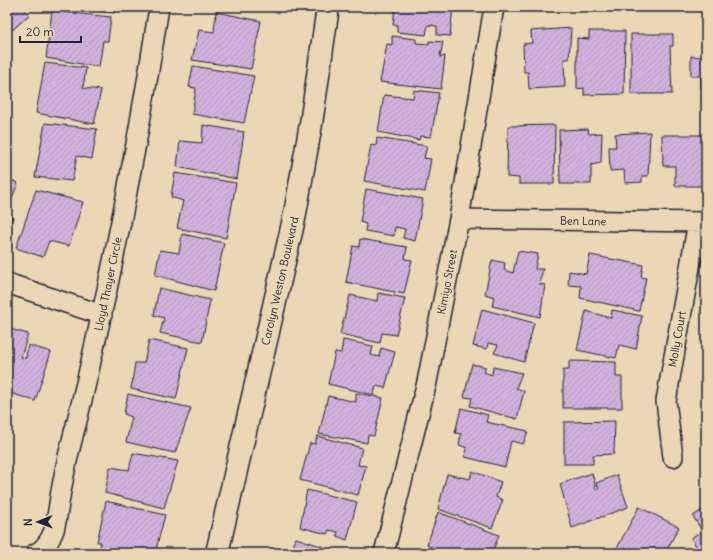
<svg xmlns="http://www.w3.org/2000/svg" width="713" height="560" font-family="Delius,sans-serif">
  <defs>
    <pattern id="building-hatch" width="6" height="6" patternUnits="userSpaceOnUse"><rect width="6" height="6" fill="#d2b1dd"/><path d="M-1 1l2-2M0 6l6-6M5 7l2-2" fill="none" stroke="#b498bf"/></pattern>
  </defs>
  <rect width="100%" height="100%" fill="#ebd7b5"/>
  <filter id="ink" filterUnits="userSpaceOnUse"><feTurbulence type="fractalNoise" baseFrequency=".025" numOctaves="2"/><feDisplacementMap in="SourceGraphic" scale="8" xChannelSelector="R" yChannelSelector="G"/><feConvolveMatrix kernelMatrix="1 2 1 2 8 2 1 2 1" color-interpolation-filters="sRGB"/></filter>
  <g filter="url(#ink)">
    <path fill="url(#building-hatch)" stroke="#22223b" d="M7,7h16l6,8 -22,20z
      M73,7h41v6z
      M242,7h22l-1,3z
      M395,7h58l-3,29 -13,-1v-9l-9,-1 -2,10 -29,-3v-7h-4z
      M52,11l59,6 -3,24h-5l-4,26 -53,-9z
      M216,12l45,9 -10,48 -59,-9 7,-30 15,2z
      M571,28l-2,31h-5l1,28 -36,2 -1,-17h-4l-1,-28 9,-1 -1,-12z
      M589,31h36l-1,63 -40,1v-7l-7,1v-51l12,1z
      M631,34h42v12h-3l2,48h-41z
      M392,36l24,3v4l13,1v-3l14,1 -3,15 5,-1 -4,33 -61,-7 7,-38 5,1z
      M702,39h4v49h-5v-12h-10v-20l11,1z
      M45,63l41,5 -3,20 18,2 -7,34 -58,-11z
      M193,66l61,10 -10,47 -52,-9 4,-26 -7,-1z
      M414,90l25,3 -8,44 -11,-1 -1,4 -41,-8 6,-37 29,3z
      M45,123l52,6 -5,30 -15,-3 -5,25 -37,-4z
      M203,125l41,7 -7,47 -60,-12 3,-26 22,2z
      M555,125l-1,59h-35v-6l-12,-1 1,-51z
      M588,129l1,5 13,-1 -1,30 -10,2v19h-31l-1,-54z
      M650,132l-2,44h-6v6l-17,1 -1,-13 -14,1 -1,-24h7l-1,-13z
      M662,135h44v51h-31v-20h-12z
      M377,138l50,8 -3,12 7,1 -6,33 -61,-11 7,-36 5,1z
      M175,173l61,10 -10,55 -49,-10 6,-27 -12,-4z
      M7,178l11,5 -11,28z
      M366,189l57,10 -8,42 -12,-3 2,-9 -10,-2 -1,9 -29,-5 1,-7 -6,-2z
      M36,190l47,12 -14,44 -20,-5 -6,16 -27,-9z
      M7,214l6,3 -6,15z
      M182,234l42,9 -10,48 -59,-16 5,-25 19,3z
      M360,239l47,8 -2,12 7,1 -8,34 -58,-12 7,-36 6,1z
      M518,251l20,3 -3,15h8l-4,15 6,1 -5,32 -48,-11 2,-9 -9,-3 7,-34 13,3 -1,7 9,3z
      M590,255l53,10 -2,12 5,1 -7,33 -59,-13 1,-12 -13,-1 1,-14 17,3z
      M159,288l51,12 -8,42 -42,-9 4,-15 -10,-3z
      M378,293l27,5 -9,37 -14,-2 -2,10 -40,-9 10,-39 27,6z
      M482,309l52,14 -10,39 -30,-9 4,-8 -10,-2 -1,6 -14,-3z
      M612,310l30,6 -6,33 -17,-4 -3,13 -39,-8 9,-39 25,7z
      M7,328l21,6 -7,23 5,1 2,-13 23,7 -16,49 -28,-9z
      M149,340l39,8 -12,51 -45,-10 4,-26h9z
      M343,340l30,6 -2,9 8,2 2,-9 14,4 -10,36 -9,-2 -2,9 -46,-11 7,-32 6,1z
      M569,361l47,1v15h6v31h-59v-38h6z
      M472,364l14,3 -2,5 8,3 1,-8 29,6 -6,15 8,3 -7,28 -47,-13 2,-8 -8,-1z
      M356,393l27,5 -9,38 -6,-1 -1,8 -48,-9 9,-38 28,6z
      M128,394l63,14 -16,45 -49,-11 6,-25 -8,-3z
      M461,408l27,7 -2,7 42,9 -5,13 -12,-3 -6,26 -40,-10 2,-9 -8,-3 2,-11 -6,-1z
      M615,421l-1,33 -21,1v9h-29v-42z
      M317,436l45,12 -4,17 8,1 -8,29 -58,-15 10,-37 5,1z
      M133,453l45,8 -14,47 -59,-15 5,-26 19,3z
      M472,471l29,11 -5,15 7,3 -11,28 -54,-19 9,-35 23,5z
      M592,473l4,16 3,-1 -3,-5 21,-8 11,32 -56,21 -12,-44z
      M307,490l50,12 -10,38 -10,-4 1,-4 -9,-2 -2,4 -27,-7z
      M106,501l59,14 -10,38h-37l-18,-5 1,-6h-4z
      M639,507l40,20 -14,26h-38l-10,-5z
      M706,508v45h-6l-9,-15 11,-7 -9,-15z
      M438,512l61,23 -7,18h-62l2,-6 -5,-2z
      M296,538l28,9 -2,6h-31z
      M529,547l9,6h-12z"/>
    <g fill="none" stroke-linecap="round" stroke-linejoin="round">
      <defs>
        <path id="street" d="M459,219l247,3
          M7,283l95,32
          M673,457l-7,-56 32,-179
          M36,553c8,-3 15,-14 18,-23 4,-14 5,-30 8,-44 4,-22 9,-43 15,-65 33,-137 61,-275 82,-414
          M384,553l43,-171 32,-163 35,-212"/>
        <path id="secondary" d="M217,553l77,-334 17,-95 17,-117"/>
      </defs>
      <use href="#street" stroke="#22223b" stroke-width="22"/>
      <use href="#secondary" stroke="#22223b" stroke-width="25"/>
      <use href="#street" stroke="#ebd7b5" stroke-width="19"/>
      <use href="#secondary" stroke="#ebd7b5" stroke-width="22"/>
    </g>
  </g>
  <g text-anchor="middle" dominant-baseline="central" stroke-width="3.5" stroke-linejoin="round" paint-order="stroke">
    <g font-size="11" fill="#22223b" stroke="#ebd7b5">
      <text transform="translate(583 221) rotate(1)">Ben Lane</text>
      <text transform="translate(280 281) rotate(-77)">Carolyn Weston Boulevard</text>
      <text transform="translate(447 282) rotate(-79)">Kimiyo Street</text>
      <text transform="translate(108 284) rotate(-78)">Lloyd Thayer Circle</text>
      <text transform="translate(677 339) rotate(-80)">Molly Court</text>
    </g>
  </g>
  <rect width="713" height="560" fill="none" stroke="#ebd7b5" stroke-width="24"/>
  <rect x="12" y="12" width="689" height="536" fill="none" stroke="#22223b" stroke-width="1.5" filter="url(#ink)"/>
  <g transform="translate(38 522) rotate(269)" stroke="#ebd7b5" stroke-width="3" paint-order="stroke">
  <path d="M0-3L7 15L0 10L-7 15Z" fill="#22223b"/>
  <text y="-6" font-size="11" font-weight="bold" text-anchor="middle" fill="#22223b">N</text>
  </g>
  <path d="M20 36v6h61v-6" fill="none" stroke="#22223b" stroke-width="2"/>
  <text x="26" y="36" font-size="12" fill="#22223b" stroke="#ebd7b5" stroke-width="3" paint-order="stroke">20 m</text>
</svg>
